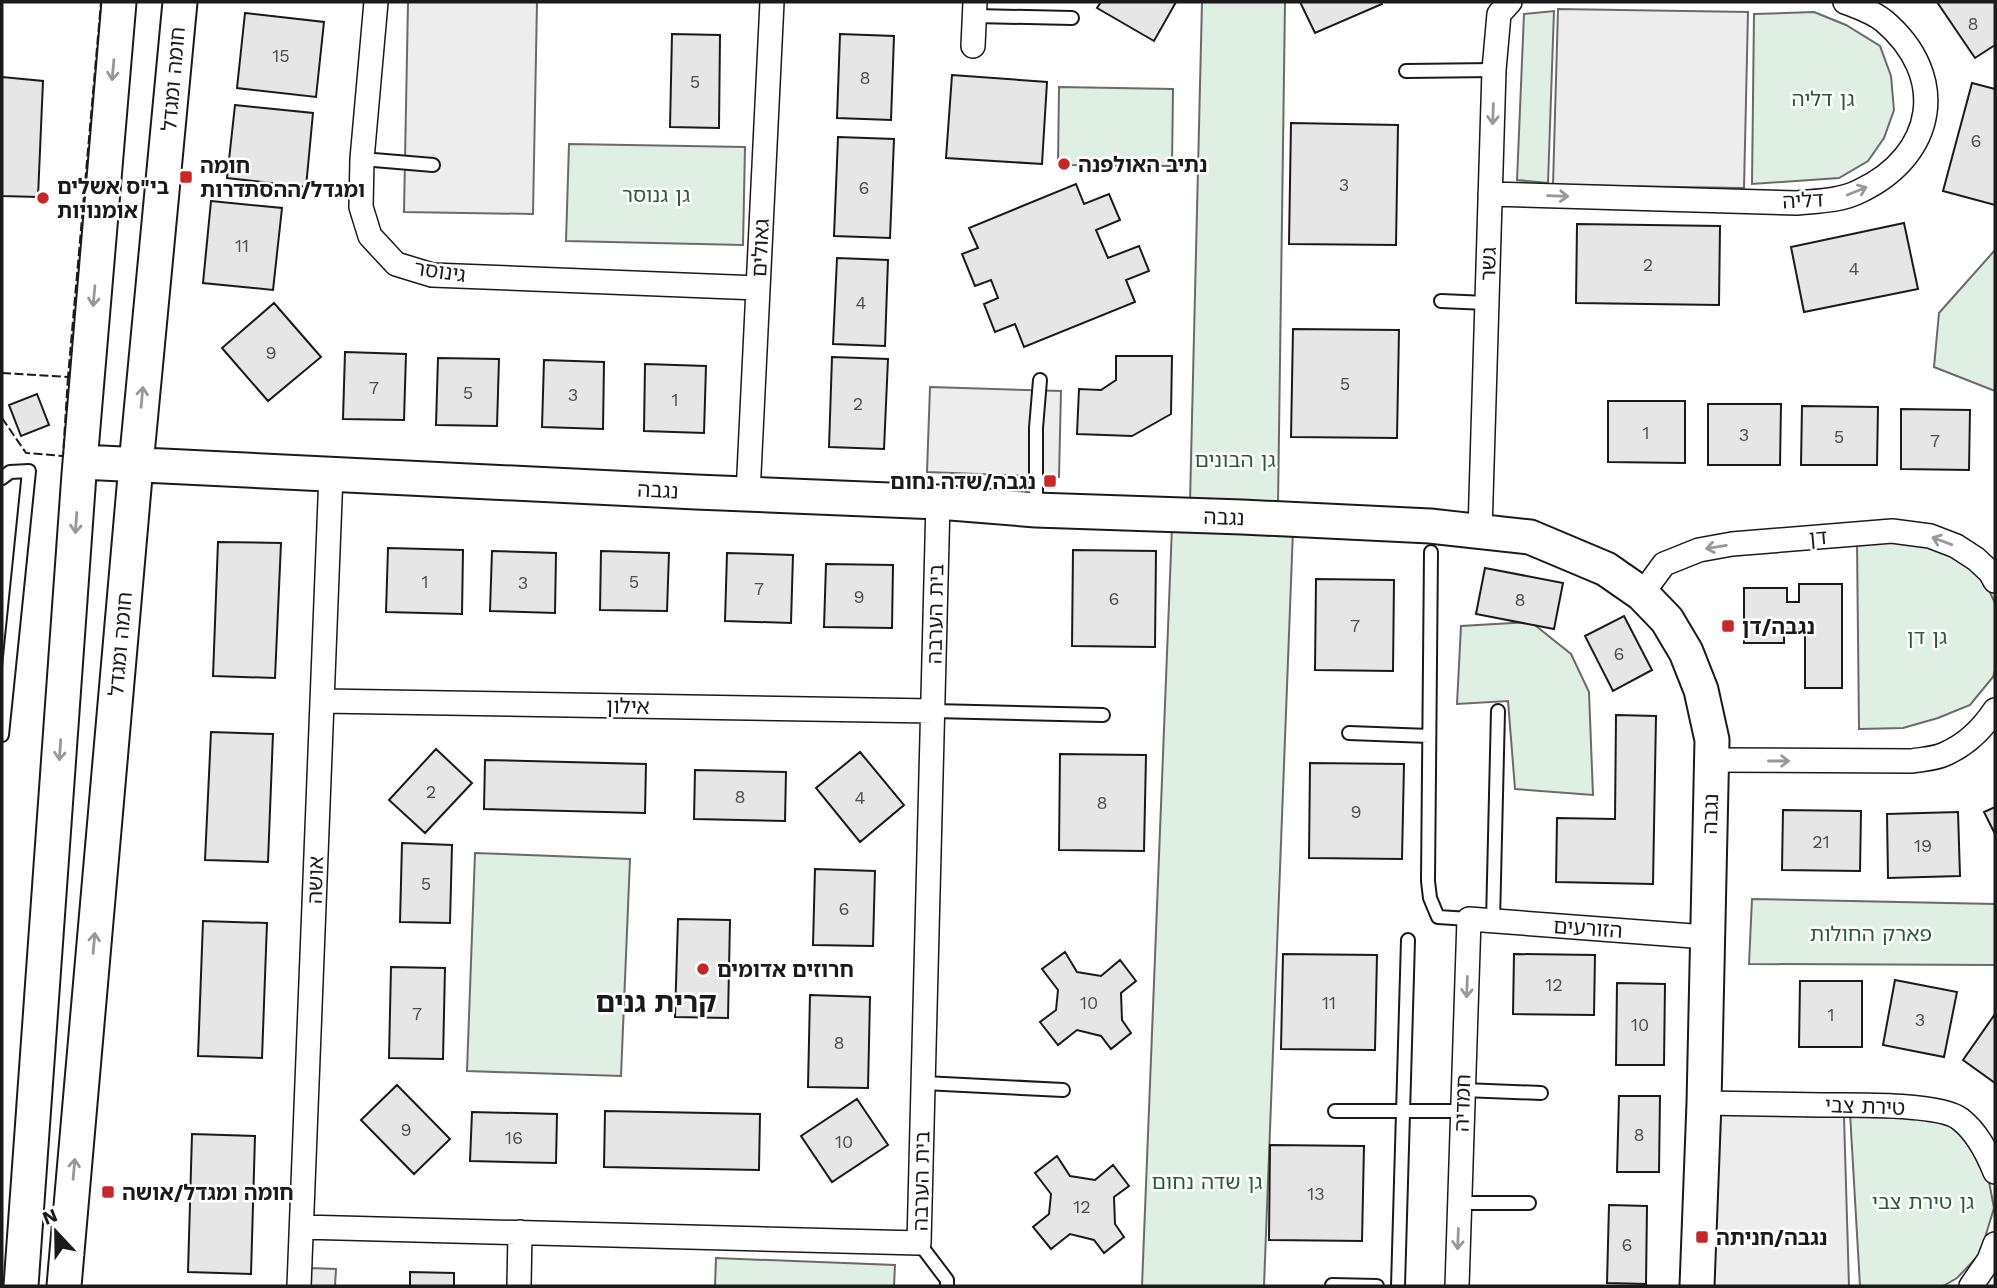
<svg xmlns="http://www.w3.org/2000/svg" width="1997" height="1288" font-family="'Work Sans','Noto Sans Hebrew',sans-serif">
  <rect width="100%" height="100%" fill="#fff"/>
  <path fill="#e0efe3" stroke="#6a6a6a" stroke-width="2" d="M1202,2h83l-7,503 -88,-3z
    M1554,11l-6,172 -31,-3 7,-166z
    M1814,12l32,13 34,21 11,30 3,34 -10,28 -16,23 -29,17 -87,6 2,-170z
    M1059,87l114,2 -1,77 -114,-1z
    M569,144l176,3 -2,98 -177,-4z
    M1995,250v141l-61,-24 5,-54z
    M1172,527l121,3 -29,756h-122z
    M1857,543h60l41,11 28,30 9,19v67l-2,7 -23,28 -32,13 -35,10 -44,1z
    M1531,622l40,32 18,38 4,103 -78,-6 -7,-88 -51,3 4,-78z
    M475,853l155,6 -9,217 -154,-5z
    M1752,899l243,5v61l-246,-1z
    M1850,1113l68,3 33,10 18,17 18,28 7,37 -14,46 -23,24 -14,8h-83z
    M716,1258l179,7 -1,21h-179z"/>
  <path fill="#ededed" stroke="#6a6a6a" stroke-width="2" d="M408,2h129l-4,212 -129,-2z
    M1558,9l190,3 -4,176 -191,-3z
    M930,387l131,4 -2,86 -132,-5z
    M1714,1114l130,3 5,169h-136z
    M310,1268l26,1 -1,17h-26z"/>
  <path fill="#e6e6e6" stroke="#1a1a1a" stroke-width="2" d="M1101,2h75l-22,39 -57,-33z
    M1300,2h81l1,2 -67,29z
    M1937,2h58v43l-20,13z
    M245,13l79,9 -8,75 -79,-9z
    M672,34l48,1 -1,93 -49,-1z
    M840,34l54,2 -3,84 -54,-2z
    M952,75l95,7 -5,82 -96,-6z
    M2,77l41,4 -5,116 -36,-1z
    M1972,83l23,6v116l-52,-14z
    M235,105l78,8 -7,74 -79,-9z
    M1291,123l107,2 -2,120 -107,-1z
    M838,137l56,2 -4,99 -56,-2z
    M1076,184l8,20 25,-10 11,26 -24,10 12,28 31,-12 10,25 -23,9 9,22 -111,45 -9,-23 -20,8 -11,-28 14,-6 -7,-18 -16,6 -13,-32 16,-6 -9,-20z
    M211,201l71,7 -9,82 -70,-7z
    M1904,223l14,66 -114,23 -13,-65z
    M1577,224l143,2 -1,79 -143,-2z
    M837,258l51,2 -3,86 -52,-2z
    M274,303l47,54 -53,44 -46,-53z
    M1293,329l106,1 -2,108 -106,-1z
    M345,352l61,2 -2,66 -61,-1z
    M1116,356h56l-1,58 -39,22 -55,-2 2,-45 22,1 15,-10z
    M832,357l56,2 -4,90 -55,-2z
    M438,358l61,1 -2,67 -61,-1z
    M544,360l60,2 -1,67 -61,-2z
    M645,364l61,2 -2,67 -60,-2z
    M37,394l12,31 -28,11 -12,-31z
    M1608,401h77v62l-77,-1z
    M1708,404h73l-1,61h-72z
    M1802,406l76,1 -1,58h-76z
    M1901,409l69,1 -1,60 -68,-1z
    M218,542l63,1 -6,135 -62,-2z
    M388,548l75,2 -1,64 -76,-2z
    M1073,550l83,1 -1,96 -83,-1z
    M492,551l64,2 -1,60 -65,-2z
    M601,551l68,2 -2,58 -67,-1z
    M727,553l66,2 -2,68 -66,-2z
    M826,564l67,1 -1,63 -68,-1z
    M1485,568l78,15 -9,46 -78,-15z
    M1316,579l78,1 -1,91 -78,-1z
    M1799,584h43v104h-37v-59l-21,1v13h-40v-55h43v14h12z
    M1624,616l28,54 -39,21 -28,-55z
    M1616,715l40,1 -3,168 -97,-2 1,-64 58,1z
    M211,732l62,2 -5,128 -63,-2z
    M436,749l36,34 -47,50 -36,-33z
    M860,752l44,53 -44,37 -44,-54z
    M1060,754l86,1 -2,96 -85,-1z
    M485,760l161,4 -1,49 -161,-4z
    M1310,763l94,1 -2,95 -93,-1z
    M695,770l91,2 -1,49 -91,-2z
    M1995,807v27l-11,-22z
    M1783,810l78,1 -1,60 -78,-1z
    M1958,812l2,64 -72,2 -1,-64z
    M402,843l50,2 -2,78 -50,-1z
    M815,869l60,2 -2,75 -60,-1z
    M678,919l52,1 -2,98 -53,-1z
    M203,921l64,2 -5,135 -64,-2z
    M1065,952l12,20 24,4 19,-16 16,21 -15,12 1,27 9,13 -20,16 -10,-13 -24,-6 -19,15 -18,-23 16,-12 2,-20 -16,-21z
    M1283,954l94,1 -2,95 -94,-1z
    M1514,954l81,1 -1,60 -81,-1z
    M391,967l54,1 -2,91 -54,-1z
    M1895,980l62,12 -13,65 -61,-12z
    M1800,981h62v66h-63z
    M1617,983l48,1 -1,81h-48z
    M810,995l60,2 -2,91 -60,-1z
    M1995,1014v69l-32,-23z
    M397,1085l53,54 -36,35 -53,-54z
    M1619,1096h41l-1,76h-42z
    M857,1099l31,46 -56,37 -31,-46z
    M605,1111l155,3 -1,56 -155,-3z
    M472,1112l85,2 -1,49 -86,-2z
    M192,1134l63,2 -4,138 -63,-2z
    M1270,1145l94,1 -2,95 -93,-1z
    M1057,1156l13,20 25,4 18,-15 16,21 -15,11 1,27 9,13 -20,16 -10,-13 -24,-6 -19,15 -18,-22 16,-13 2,-20 -16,-21z
    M1609,1205l38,1 -1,78 -39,-1z
    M410,1272l44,1v13h-44z"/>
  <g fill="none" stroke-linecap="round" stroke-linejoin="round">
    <defs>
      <path id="lane" d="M975,16l97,2
        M1406,71l88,-1
        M362,159l71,6
        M1441,301l46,2
        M2,478l8,-6 19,-1 -27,264
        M1036,509v-81l4,-48
        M1431,552l-3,329 2,17 8,19 31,2
        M933,711l170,4
        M1349,733l80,3
        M1493,921l5,-210
        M924,1083l139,7
        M1463,1090l78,3
        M1335,1111h127
        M1459,1203h70
        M919,1243l28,37v6
        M1332,1285l45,1
        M1398,1286l10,-346"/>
      <path id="street" d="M376,2l-14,157 -1,48 9,29 26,28 36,11 326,13
        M973,46l2,-44
        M1490,194l307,9c20,-2 44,-2 63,-12 76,-36 89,-115 24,-170 -11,-9 -26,-14 -39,-19
        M748,494l24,-492
        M1480,531l14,-461 5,-56 11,-12
        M1642,594l22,-30 35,-14 33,-6 160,-13 38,5 26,10 20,13 14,13 5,9
        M322,701l611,10
        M1711,760l201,1c10,-2 23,-2 33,-7 21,-9 38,-26 50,-44
        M1704,1103c39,1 79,1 118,2 29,0 118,-2 138,14 17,13 27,33 35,53
        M302,1227l617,16 19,-741
        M299,1286l32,-812
        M519,1286l1,-54
        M1457,1286l12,-367 237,18
        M1971,1286l18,-26 6,-16"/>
      <path id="secondary" d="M81,462l615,30 242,10 98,8 206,7 188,9 100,11 76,32 36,25 25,26 19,32 15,38 11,50 -8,363 -7,183
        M21,1286l58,-812 40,-472
        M64,1286l72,-821 44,-463"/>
    </defs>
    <use href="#lane" stroke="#1a1a1a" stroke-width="16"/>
    <use href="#street" stroke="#1a1a1a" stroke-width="26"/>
    <use href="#secondary" stroke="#1a1a1a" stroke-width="37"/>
    <use href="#lane" stroke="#fff" stroke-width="12"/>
    <use href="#street" stroke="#fff" stroke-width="23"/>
    <use href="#secondary" stroke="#fff" stroke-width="33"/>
    <path stroke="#1a1a1a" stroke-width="2" stroke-dasharray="9 3.5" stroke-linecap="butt" d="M2,373l66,4 33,-375
      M2,418l24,35 37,3 5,-79"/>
  </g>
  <defs><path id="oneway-shaft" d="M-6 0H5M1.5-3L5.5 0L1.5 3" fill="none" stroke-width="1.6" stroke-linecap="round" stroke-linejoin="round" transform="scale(1.75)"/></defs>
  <g stroke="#989898">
    <use href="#oneway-shaft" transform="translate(113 70) rotate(95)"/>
    <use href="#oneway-shaft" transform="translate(1493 114) rotate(92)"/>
    <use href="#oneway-shaft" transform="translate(1857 191) rotate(-22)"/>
    <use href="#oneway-shaft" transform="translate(1558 196) rotate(2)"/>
    <use href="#oneway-shaft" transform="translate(94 296) rotate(95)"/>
    <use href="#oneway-shaft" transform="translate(142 397) rotate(-85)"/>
    <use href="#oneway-shaft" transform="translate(76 523) rotate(94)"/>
    <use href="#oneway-shaft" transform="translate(1942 541) rotate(-160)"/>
    <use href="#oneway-shaft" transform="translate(1716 547) rotate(171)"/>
    <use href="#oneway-shaft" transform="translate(60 750) rotate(94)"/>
    <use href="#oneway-shaft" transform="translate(1779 761)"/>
    <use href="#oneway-shaft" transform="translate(94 943) rotate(-85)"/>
    <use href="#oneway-shaft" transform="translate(1467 987) rotate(92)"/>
    <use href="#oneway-shaft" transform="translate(74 1169) rotate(-85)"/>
    <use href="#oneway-shaft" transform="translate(1458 1239) rotate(92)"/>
  </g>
  <g fill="#c62828" stroke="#fff" stroke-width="2.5">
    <circle cx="1064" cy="164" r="7"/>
    <rect x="179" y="170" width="14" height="14" rx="3.5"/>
    <circle cx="43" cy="198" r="7"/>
    <rect x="1043" y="474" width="14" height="14" rx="3.5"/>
    <rect x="1721" y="619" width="14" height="14" rx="3.5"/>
    <circle cx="703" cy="969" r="7"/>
    <rect x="101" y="1185" width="14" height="14" rx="3.5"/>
    <rect x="1695" y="1230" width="14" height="14" rx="3.5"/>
  </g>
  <g text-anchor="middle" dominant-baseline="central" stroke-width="5" stroke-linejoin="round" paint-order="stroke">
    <g font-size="18" fill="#4d4d4d">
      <text x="1973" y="23">8</text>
      <text x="281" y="55">15</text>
      <text x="865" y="77">8</text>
      <text x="695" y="81">5</text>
      <text x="1976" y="140">6</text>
      <text x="1344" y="184">3</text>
      <text x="864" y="187">6</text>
      <text x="242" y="245">11</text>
      <text x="1648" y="264">2</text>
      <text x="1854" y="268">4</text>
      <text x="861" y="302">4</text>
      <text x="271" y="352">9</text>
      <text x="1345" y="383">5</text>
      <text x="374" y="387">7</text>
      <text x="468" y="392">5</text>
      <text x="573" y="394">3</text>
      <text x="675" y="399">1</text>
      <text x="858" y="403">2</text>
      <text x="1646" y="432">1</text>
      <text x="1744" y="434">3</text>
      <text x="1839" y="436">5</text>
      <text x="1935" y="440">7</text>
      <text x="425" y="581">1</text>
      <text x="634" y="581">5</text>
      <text x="523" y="582">3</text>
      <text x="759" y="588">7</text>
      <text x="859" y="596">9</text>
      <text x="1114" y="598">6</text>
      <text x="1520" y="599">8</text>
      <text x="1355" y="625">7</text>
      <text x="1619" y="653">6</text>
      <text x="431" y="791">2</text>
      <text x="740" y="796">8</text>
      <text x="860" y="797">4</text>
      <text x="1102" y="802">8</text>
      <text x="1356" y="811">9</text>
      <text x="1821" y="841">21</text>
      <text x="1923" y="845">19</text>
      <text x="426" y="883">5</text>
      <text x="844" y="908">6</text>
      <text x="1554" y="984">12</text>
      <text x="1089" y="1002">10</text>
      <text x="1329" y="1002">11</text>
      <text x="417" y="1013">7</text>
      <text x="1831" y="1014">1</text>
      <text x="1920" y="1019">3</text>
      <text x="1640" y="1024">10</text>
      <text x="839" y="1042">8</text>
      <text x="406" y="1129">9</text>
      <text x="1639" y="1134">8</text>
      <text x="514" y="1137">16</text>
      <text x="844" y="1141">10</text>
      <text x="1316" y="1193">13</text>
      <text x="1082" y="1206">12</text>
      <text x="1627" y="1244">6</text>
    </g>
    <g font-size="21" fill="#1a1a1a" stroke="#fff">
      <text transform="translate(173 79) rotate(-85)">חומה ומגדל</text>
      <text transform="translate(1803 200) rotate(-3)">דליה</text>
      <text transform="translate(760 248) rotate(-87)">גאולים</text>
      <text transform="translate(1488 264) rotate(-88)">גשר</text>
      <text transform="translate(440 271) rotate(8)">גינוסר</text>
      <text transform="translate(658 490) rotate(3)">נגבה</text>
      <text transform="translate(1224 517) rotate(2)">נגבה</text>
      <text transform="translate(1818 537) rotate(-5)">דן</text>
      <text transform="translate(935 614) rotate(-89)">בית הערבה</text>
      <text transform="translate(120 644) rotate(-85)">חומה ומגדל</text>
      <text transform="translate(628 706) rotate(1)">אילון</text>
      <text transform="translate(1710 814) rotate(-88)">נגבה</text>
      <text transform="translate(315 880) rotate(-88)">אושה</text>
      <text transform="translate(1588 928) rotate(4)">הזורעים</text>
      <text transform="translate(1462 1103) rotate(-88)">חמדיה</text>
      <text transform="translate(1865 1106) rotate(2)">טירת צבי</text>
      <text transform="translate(921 1181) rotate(-89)">בית הערבה</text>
    </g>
    <g font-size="21" fill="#2b5a34" stroke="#fff">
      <text x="1823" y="98">גן דליה</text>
      <text x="656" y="194">גן גנוסר</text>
      <text x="1235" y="459">גן הבונים</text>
      <text x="1927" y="636">גן דן</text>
      <text x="1871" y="933">פארק החולות</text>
      <text x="1207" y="1181">גן שדה נחום</text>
      <text x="1923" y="1201">גן טירת צבי</text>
    </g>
    <g font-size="21" font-weight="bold" fill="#1a1a1a" stroke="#fff" text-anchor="start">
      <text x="1078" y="164">נתיב האולפנה</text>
      <text x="200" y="165">חומה<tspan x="200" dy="24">ומגדל/ההסתדרות</tspan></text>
      <text x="57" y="186">בי"ס אשלים<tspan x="57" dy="24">אומנויות</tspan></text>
      <text x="1036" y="481" text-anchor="end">נגבה/שדה נחום</text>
      <text x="1742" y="626">נגבה/דן</text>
      <text x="717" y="969">חרוזים אדומים</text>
      <text x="122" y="1192">חומה ומגדל/אושה</text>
      <text x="1716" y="1237">נגבה/חניתה</text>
    </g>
    <g font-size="28" font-weight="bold" fill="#1a1a1a" stroke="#fff">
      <text x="656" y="1002">קרית גנים</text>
    </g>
  </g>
  <rect width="1997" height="1288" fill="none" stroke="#1a1a1a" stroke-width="7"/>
  <g transform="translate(56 1232) rotate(338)" stroke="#ffffff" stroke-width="5" paint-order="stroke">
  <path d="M0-5L12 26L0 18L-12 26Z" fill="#1a1a1a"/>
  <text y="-10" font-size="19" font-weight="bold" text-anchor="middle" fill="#1a1a1a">N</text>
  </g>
</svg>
